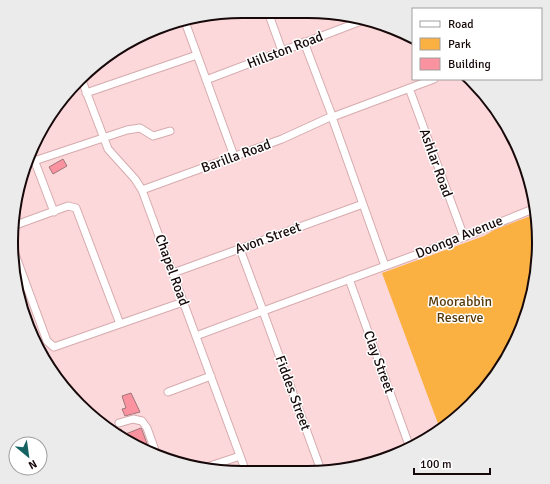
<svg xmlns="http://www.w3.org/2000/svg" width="550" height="484" font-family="Signika,sans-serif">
  <rect width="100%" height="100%" fill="#fcd8db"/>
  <path fill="#fbb142" d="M533,215l4,57 -29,85 -59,68 -9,4 -58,-156 102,-37 10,-6z"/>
  <path fill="#fa939f" stroke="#9f777a" d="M63,159l4,7 -14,8 -4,-7z
    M131,393l9,19 -15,4 -3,-7 4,-1 -4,-12z
    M141,428l1,2 8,22 -10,-3 -24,-18 5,-2 2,6z"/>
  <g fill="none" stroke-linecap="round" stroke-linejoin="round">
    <defs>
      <path id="minor" d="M268,12l14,39
        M184,19l50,137
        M304,42l27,71
        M81,78l27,71 27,30 7,11 104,282
        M206,80l158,-60
        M409,88l55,149
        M86,93l111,-38
        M335,116l99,-37
        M333,120l52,146
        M35,162l19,50
        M25,164l102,-34 13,-2 13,8 17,-5
        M142,190l140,-51 46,-21
        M13,226l55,-20 8,2 44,116
        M12,246l35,95 7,6 129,-45
        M240,249l22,59
        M173,273l190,-69
        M349,279l60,166
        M266,310l198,-73 69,-28
        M264,314l58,159
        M196,336l64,-24
        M168,392l43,-16
        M119,423l14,-4 9,2 5,7 9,25
        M207,467l33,-11"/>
    </defs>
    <use href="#minor" stroke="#d6abae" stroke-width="9"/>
    <use href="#minor" stroke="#fff" stroke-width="7"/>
  </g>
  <g text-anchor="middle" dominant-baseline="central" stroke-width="3" stroke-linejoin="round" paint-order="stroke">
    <g font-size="14" fill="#17090a" stroke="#fff">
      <text transform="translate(285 50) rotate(-21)">Hillston Road</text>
      <text transform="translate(236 156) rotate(-20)">Barilla Road</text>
      <text transform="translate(436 163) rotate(70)">Ashlar Road</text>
      <text transform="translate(459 237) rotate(-22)">Doonga Avenue</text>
      <text transform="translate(268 238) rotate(-20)">Avon Street</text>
      <text transform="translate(172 270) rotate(70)">Chapel Road</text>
      <text transform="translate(379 362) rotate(70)">Clay Street</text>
      <text transform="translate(293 393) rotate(70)">Fiddes Street</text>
    </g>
    <g font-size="14" fill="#583a09" stroke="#fff">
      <text x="460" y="301">Moorabbin<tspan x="460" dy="16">Reserve</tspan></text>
    </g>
  </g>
  <path d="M0 0H550V484H0ZM242 18H308A224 224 0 0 1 532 242V242A224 224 0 0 1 308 466H242A224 224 0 0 1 18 242V242A224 224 0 0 1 242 18Z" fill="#ecebeb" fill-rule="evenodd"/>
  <path fill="none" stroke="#17090a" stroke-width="2" d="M242 18H308A224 224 0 0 1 532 242V242A224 224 0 0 1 308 466H242A224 224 0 0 1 18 242V242A224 224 0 0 1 242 18Z"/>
  <rect x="412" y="8" width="130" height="72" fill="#ffffff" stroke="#a29d9d"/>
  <rect x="420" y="21" width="20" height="6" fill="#ffffff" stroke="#a29d9d"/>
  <text x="448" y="28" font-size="12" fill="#17090a">Road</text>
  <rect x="420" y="38" width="20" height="12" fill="#fbb142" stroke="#a29d9d"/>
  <text x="448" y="48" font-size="12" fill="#17090a">Park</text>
  <rect x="420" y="58" width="20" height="12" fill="#fa939f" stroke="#a29d9d"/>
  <text x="448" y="68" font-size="12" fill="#17090a">Building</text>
  <g transform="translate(28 456) rotate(151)"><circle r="19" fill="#ffffff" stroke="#a29d9d"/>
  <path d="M0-3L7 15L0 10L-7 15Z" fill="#146362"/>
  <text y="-6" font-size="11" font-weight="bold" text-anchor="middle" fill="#17090a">N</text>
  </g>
  <path d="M414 468v6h76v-6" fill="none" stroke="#17090a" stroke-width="2"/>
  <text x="420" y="468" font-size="12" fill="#17090a" stroke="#ffffff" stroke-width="3" paint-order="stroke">100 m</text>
</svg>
